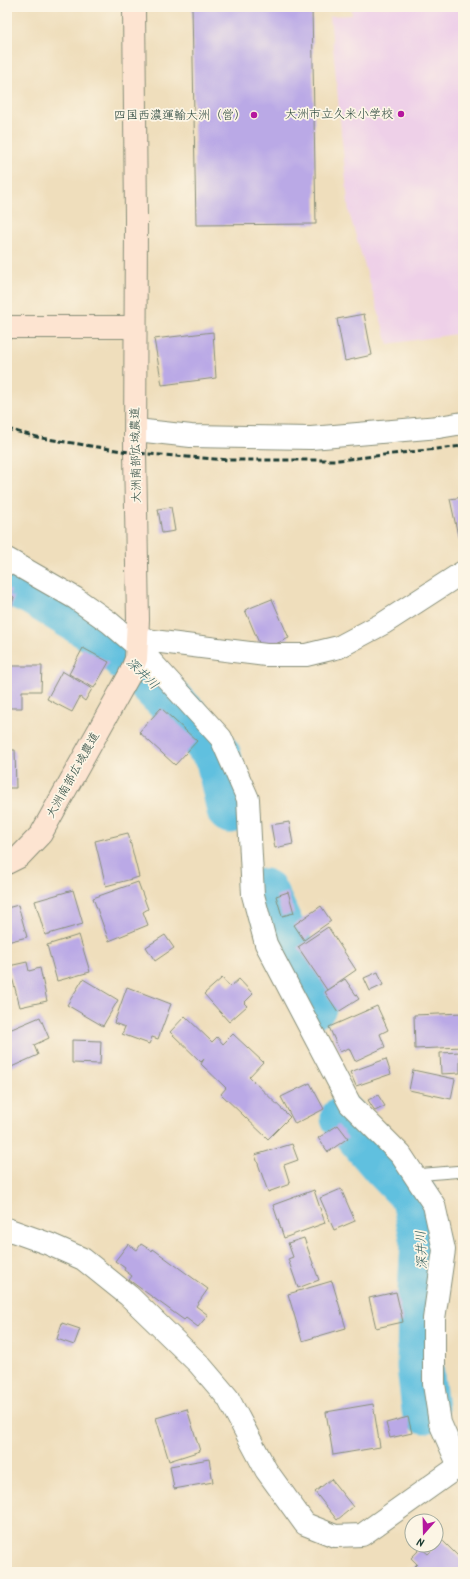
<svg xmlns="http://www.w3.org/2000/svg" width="470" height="1579" font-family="Kalam,'Klee One',sans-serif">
  <rect width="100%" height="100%" fill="#fcf5e5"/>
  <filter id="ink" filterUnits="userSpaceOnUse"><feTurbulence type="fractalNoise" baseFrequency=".025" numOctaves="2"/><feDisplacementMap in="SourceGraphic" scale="8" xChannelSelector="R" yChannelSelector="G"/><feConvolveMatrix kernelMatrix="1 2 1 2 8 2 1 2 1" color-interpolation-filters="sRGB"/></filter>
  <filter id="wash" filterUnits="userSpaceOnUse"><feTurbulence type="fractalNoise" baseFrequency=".012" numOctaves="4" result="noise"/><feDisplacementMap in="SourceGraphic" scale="16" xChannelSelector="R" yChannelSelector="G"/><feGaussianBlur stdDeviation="0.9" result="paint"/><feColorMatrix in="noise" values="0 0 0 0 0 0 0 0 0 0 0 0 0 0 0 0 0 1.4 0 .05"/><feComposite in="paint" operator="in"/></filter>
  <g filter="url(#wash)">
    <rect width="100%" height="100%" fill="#efdebc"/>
    <path fill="#eed0e8" d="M351,7h112v326l-75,11 -39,-131 -19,-197 22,-1z"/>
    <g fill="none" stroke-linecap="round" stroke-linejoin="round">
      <path stroke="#61c0df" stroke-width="47" d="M7,580l25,12 69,42 84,82 33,40 12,54
        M264,892l33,70 17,43
        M344,1118l41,48 29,30 10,45 -3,49 -1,77 5,43"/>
    </g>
    <g id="blocks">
      <path fill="#baa9e6" d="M192,7h120l4,217 -120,1z
        M364,314l8,41 -27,6 -8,-42z
        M213,332l3,46 -54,7 -8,-46z
        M463,497v43h-4l-9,-41z
        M171,507l4,24 -13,2 -4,-24z
        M7,589l4,1 -1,5 4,2 -5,18 -2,-1z
        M272,599l17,39 -27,12 -17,-40z
        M83,648l26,14 -15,26 -25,-14z
        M7,666h35l-1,25h-19v17h-15z
        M62,671l30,18 -7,12 -5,-4 -8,15 -25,-13z
        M161,708l36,33 -22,24 -36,-33z
        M7,750h8l1,38h-9z
        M289,822l4,22 -18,4 -4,-23z
        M128,833l11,44 -33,9 -11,-45z
        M138,882l10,27 -5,3 5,13 -39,16 -16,-43z
        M73,890l10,34 -38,11 -10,-34z
        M288,892l6,21 -12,3 -6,-20z
        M18,905l9,32 -20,5v-34z
        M321,906l10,15 -27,19 -10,-15z
        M328,927l28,43 -29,20 -29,-43z
        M79,935l11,37 -33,9 -10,-36z
        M165,935l9,13 -19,13 -9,-14z
        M27,962l2,9 11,-3 7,33 -27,6 -11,-41z
        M378,972l5,13 -13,6 -6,-13z
        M222,978l8,9 9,-8 14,15 -9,9 3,3 -18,16 -25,-28z
        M83,979l35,21 -15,26 -36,-21z
        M345,979l14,20 -21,13 -13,-20z
        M127,987l44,17 -13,35 -6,-2 -3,7 -27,-10 3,-7 -11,-4z
        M377,1006l11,24 -8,4 5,13 -30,14 -6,-13 -9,4 -11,-25z
        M463,1013v34l-48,2 -1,-34z
        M185,1016l27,26 5,-5 6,7 10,-10 30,28 -14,15 41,40 -22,22 -47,-45 5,-6 -25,-24 3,-5 -3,3 -31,-30z
        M40,1017l9,21 -15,7 4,10 -31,14v-38z
        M72,1040l29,1 -1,23 -28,-1z
        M460,1052v21l-19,1 -1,-21z
        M386,1059l5,15 -35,12 -6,-14z
        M413,1070l42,9 -4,20 -42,-9z
        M310,1083l14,26 -29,15 -14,-27z
        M378,1095l7,11 -10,5 -7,-11z
        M338,1125l10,13 -20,14 -10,-14z
        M292,1144l6,16 -14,5 6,19 -22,8 -13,-37z
        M341,1189l14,32 -21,9 -14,-32z
        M314,1190l11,33 -41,15 -11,-33z
        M304,1238l15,42 -21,8 -10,-29 5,-2 -5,-14z
        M128,1244l9,6 4,-6 11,7 1,-2 55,40 -12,17 12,9 -10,12 -12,-9 -2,2 -55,-40 3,-4 -8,-6 1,-2 -10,-7z
        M332,1281l14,47 -44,13 -14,-47z
        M396,1292l7,30 -27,6 -7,-30z
        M62,1323l18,6 -6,16 -17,-6z
        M373,1404l7,43 -47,8 -7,-43z
        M187,1409l13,42 -31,10 -13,-43z
        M408,1417l4,16 -22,5 -4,-15z
        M209,1459l4,23 -39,7 -4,-23z
        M331,1479l22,28 -16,13 -22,-28z
        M442,1540l21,21v11h-48l-3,-3 5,-5 -6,-6 10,-10 7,6z"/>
    </g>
  </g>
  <g filter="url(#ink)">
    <use href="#blocks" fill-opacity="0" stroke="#878e78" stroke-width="1"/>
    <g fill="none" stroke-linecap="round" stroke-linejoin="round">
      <defs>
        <path id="lane" d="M415,1175l48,-4"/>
        <path id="street" d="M136,430l55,6 120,2 128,-11 24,-4
          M7,559l68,39 34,24 28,24 84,92 27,61 5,96 13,49 84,160 51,51 33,50 10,45 -10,69v65l6,39 19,43 4,5
          M138,637l15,4 113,14h40l33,-8 45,-24 79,-51
          M7,1229l42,15 34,15 46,37 70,68 29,34 38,72 39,54 30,12 27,-1 97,-69"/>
        <path id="secondary" d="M7,327h128
          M7,863l12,-6 22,-23 89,-160 6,-15 2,-39 -3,-167 1,-234 -2,-212"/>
      </defs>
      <use href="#lane" stroke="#878e78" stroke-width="13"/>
      <use href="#street" stroke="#878e78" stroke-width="24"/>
      <use href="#secondary" stroke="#878e78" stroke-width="24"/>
      <use href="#lane" stroke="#fff" stroke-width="11"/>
      <use href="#street" stroke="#fff" stroke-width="22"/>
      <use href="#secondary" stroke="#fde4d1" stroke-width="22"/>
      <path stroke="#1f3d34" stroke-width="3" stroke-dasharray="6 3" stroke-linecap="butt" d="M7,429l34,9 94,15 94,7h110l124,-14"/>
    </g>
  </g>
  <g fill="#b5179e" stroke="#fcf5e5" stroke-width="1.5">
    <circle cx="401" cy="114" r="4"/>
    <circle cx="254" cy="115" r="4"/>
  </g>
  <g text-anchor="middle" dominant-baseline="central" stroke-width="3.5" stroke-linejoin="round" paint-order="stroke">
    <g font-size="12" fill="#1f3d34" stroke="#fcf5e5" text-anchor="end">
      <text x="393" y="114">大洲市立久米小学校</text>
      <text x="246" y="115">四国西濃運輸大洲（営）</text>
    </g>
    <g font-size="12" fill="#1f3d34" stroke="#fcf5e5">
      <text transform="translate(136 455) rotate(-91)">大洲南部広域農道</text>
      <text transform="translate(73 775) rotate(-61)">大洲南部広域農道</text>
    </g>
    <g font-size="13" font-style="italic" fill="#305e5f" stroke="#fcf5e5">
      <text transform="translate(142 674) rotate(44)">深井川</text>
      <text transform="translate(422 1250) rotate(-93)">深井川</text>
    </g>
  </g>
  <rect width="470" height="1579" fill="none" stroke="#fcf5e5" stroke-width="24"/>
  <g transform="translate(424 1533) rotate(200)"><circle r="19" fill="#fcf5e5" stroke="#a4ab9e"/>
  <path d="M0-3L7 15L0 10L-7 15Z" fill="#b5179e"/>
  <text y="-6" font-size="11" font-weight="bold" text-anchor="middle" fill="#1f3d34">N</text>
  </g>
</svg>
